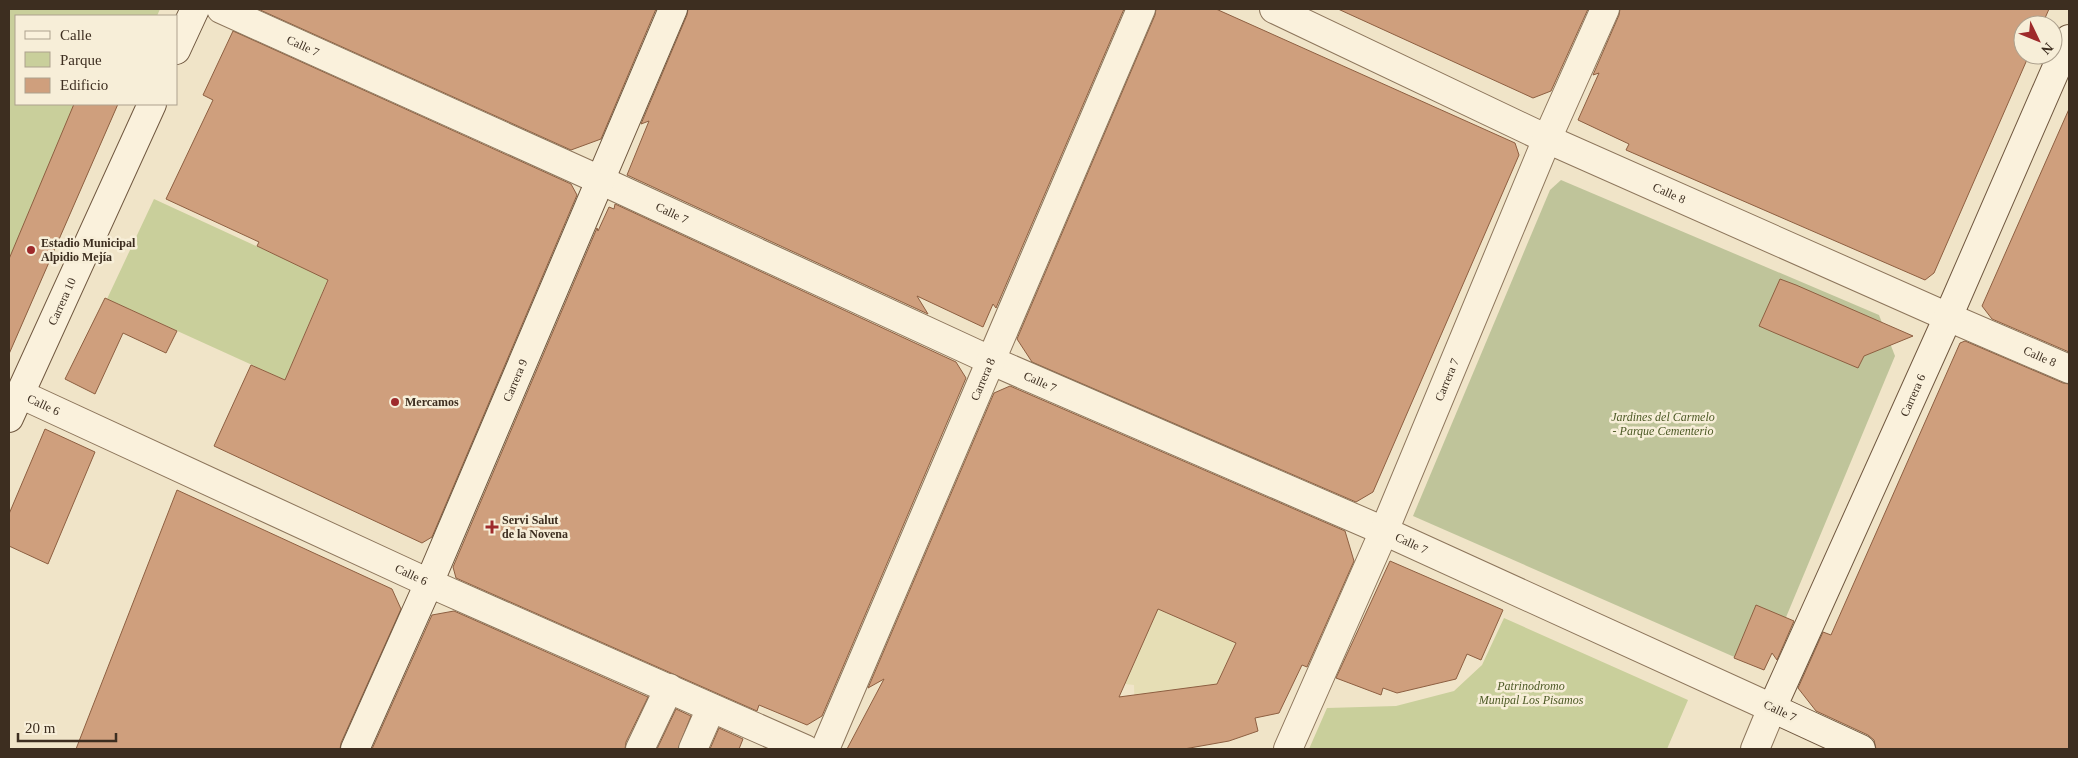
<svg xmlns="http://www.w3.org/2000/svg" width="2078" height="758" font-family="'Times New Roman',serif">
  <rect width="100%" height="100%" fill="#f0e4c8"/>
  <path fill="#e6deb5" d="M1158,609l78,33 -16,35 10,6 -60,7 -32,10 5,49h-10l-4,-28h6l-1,-36 -9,-1z"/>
  <path fill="#c9cf9b" d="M9,9h151l-3,7h-141v88h102l-109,250z
    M154,199l174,80 -43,101 -178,-81z
    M1504,618l184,82 -21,49h-358l18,-41 69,-2 58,-15 28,-26z"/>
  <path fill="#bfc49a" d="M1561,180l318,135 16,41 -131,314 -351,-154 137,-326z"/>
  <path fill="#cf9f7d" stroke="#8d5f41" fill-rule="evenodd" d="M258,9h398l-55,130 -30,11z
    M688,9h436l-128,299 -3,-4 -10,23 -66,-31 11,18 -301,-139 22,-54 -8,3 46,-109z
    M1156,9h60l299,134 4,12 -146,337 -17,10 -324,-140 -15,-23 138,-324z
    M1338,9h250l-37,82 -18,7z
    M1620,9h429l-7,16h-19v30h6l-95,218 -9,7 -299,-130 3,-6 -51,-24 21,-47 -6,2 26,-60z
    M233,31l338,153 6,11 -145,342 -10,6 -208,-97 37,-81 34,15 43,-100 -71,-34 2,-4 -93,-43 47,-99 -10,-5z
    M74,104h44l-109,250v-95z
    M2069,109v243l-77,-33 -10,-13z
    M615,204l341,158 10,16 -144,338 -15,9 -48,-20 -2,6 -301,-133 -3,-11 144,-339 1,3 11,-24 5,2z
    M1780,279l16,6 117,51 -49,20 -6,12 -83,-35 -16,-7z
    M105,298l72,33 -11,22 -43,-20 -28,61 -30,-15z
    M1965,341l98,42 6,1v365h-193l-2,-9 -6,-5 -52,-24 -18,-23 25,-56 8,3 129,-292z
    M1010,386l335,145 9,30 -47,106 -5,-2 -23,48 -24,5 3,13 -29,10 -45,8h-337l37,-70 -16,9 126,-295zM1158,609l78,34 -19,41 -98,13z
    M45,429l50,23 -47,112 -39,-18v-32z
    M177,490l215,99 9,20 -60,134 -1,6h-264z
    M1390,561l113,49 -22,50 -14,-6 -11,25 -59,14 -14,-5 -2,7 -45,-17z
    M1756,605l38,16 -17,39 -5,-7 -8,17 -30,-12z
    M454,611l194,86 -22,45 -1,7h-253l60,-134z
    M676,709l15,7 -13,33h-21z
    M719,728l24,11 -4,10h-29z"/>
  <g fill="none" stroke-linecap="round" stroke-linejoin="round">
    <defs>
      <g id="street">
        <path id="s1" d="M221,9l379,171 392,181 392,170 388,177 -17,41"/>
        <path id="s2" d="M1274,9l273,130 401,178 121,52"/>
        <path id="s3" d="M20,394l409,189 376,166"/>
        <path d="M640,749l29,-61"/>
        <path d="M693,749l18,-41"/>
        <path id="s4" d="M825,749l316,-740"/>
        <path id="s5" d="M1288,749l96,-218 163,-392 58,-130"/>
      </g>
      <g id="secondary">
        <path d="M176,50l19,-41"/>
        <path id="s6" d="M9,418l143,-314"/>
        <path id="s7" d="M355,749l74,-166 244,-574"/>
        <path id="s8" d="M1861,749l-89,-41 176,-391 121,-278"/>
      </g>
    </defs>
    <use href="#street" stroke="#8d765c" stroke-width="30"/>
    <use href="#secondary" stroke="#6f573f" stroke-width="30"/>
    <use href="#street" stroke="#faf1dc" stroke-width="28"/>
    <use href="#secondary" stroke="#faf1dc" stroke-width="28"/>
  </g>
  <g fill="#9e2a2b" stroke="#f7eed8" stroke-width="2">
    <circle cx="31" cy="250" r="5"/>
    <circle cx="395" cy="402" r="5"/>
    <path d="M489.5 519.5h5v5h5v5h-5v5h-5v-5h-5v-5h5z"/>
  </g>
  <g text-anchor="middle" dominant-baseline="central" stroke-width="5" stroke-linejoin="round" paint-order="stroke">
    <g font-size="12" fill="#3d2e20" stroke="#f7eed8">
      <text stroke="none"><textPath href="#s1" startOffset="90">Calle 7</textPath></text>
      <text stroke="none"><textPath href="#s2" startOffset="436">Calle 8</textPath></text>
      <text stroke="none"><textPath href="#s1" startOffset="495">Calle 7</textPath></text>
      <text stroke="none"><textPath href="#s6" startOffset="128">Carrera 10</textPath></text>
      <text stroke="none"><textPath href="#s2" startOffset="841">Calle 8</textPath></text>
      <text stroke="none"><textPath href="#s4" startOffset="402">Carrera 8</textPath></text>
      <text stroke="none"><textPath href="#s5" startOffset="402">Carrera 7</textPath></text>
      <text stroke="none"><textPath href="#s7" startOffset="402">Carrera 9</textPath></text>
      <text stroke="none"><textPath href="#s1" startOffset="900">Calle 7</textPath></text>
      <text stroke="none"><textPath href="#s8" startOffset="441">Carrera 6</textPath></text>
      <text stroke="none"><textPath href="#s3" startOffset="26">Calle 6</textPath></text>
      <text stroke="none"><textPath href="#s1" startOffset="1305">Calle 7</textPath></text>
      <text stroke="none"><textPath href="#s3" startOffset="431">Calle 6</textPath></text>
      <text transform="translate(1780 711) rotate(25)">Calle 7</text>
    </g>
    <g font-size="12" font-weight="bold" fill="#3d2e20" stroke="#f7eed8" text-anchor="start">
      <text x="41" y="243">Estadio Municipal<tspan x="41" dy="14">Alpidio Mejía</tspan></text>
      <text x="405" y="402">Mercamos</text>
      <text x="502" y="520">Servi Salut<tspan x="502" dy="14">de la Novena</tspan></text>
    </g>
    <g font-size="12" font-style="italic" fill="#4d5a26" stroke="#f7eed8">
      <text x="1663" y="417">Jardines del Carmelo<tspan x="1663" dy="14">- Parque Cementerio</tspan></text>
      <text x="1531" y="686">Patrinodromo<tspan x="1531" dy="14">Munipal Los Pisamos</tspan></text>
    </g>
  </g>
  <rect width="2078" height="758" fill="none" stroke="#3d2e20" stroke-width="20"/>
  <rect x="15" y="15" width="162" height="90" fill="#f7eed8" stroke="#ada18e"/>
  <rect x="25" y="31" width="25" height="8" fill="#faf1dc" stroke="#ada18e"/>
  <text x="60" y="40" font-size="15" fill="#3d2e20">Calle</text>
  <rect x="25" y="52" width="25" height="15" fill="#c9cf9b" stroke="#ada18e"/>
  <text x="60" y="65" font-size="15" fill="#3d2e20">Parque</text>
  <rect x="25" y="78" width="25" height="15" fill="#cf9f7d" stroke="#ada18e"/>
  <text x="60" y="90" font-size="15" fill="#3d2e20">Edificio</text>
  <g transform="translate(2038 40) rotate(133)"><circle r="24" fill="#f7eed8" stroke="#ada18e"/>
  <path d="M0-4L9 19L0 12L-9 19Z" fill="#9e2a2b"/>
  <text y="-8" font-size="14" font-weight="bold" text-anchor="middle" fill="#3d2e20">N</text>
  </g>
  <path d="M18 733v8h98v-8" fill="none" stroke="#3d2e20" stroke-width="2.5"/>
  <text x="25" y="733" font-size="15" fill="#3d2e20" stroke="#f7eed8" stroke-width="4" paint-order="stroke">20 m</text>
</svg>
